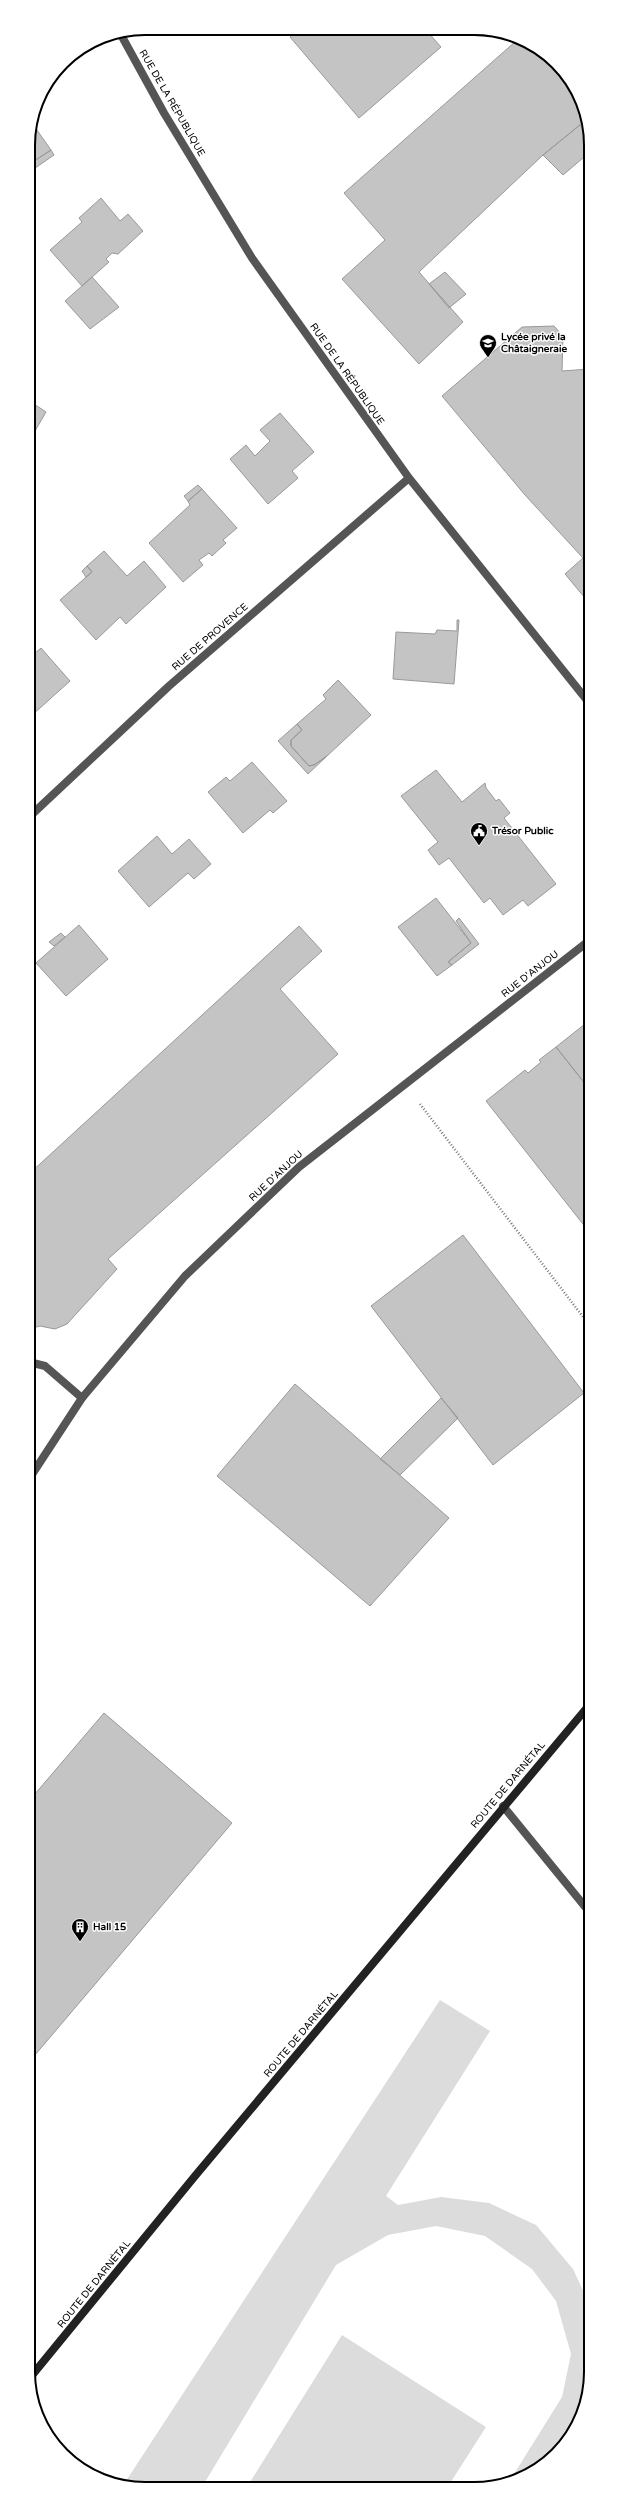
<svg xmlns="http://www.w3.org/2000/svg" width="619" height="2517" font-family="'Varela Round',sans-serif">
  <rect width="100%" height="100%" fill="#fff"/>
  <path fill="#dcdcdc" d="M440,2000l50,31 -104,165 12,9 43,-8 48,6 47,22 37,44 18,39v72l-9,37 -20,32 -30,24 -23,9 53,-85 9,-43 -15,-53 -24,-32 -47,-33 -49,-10 -48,9 -52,30 -134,222h-80z
    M342,2335l144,92 -39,61 -200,-1z"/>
  <path fill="#c4c4c4" stroke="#999" d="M299,29l127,1 15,17 -82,71 -69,-81z
    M516,41l41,21 22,31 8,26 -44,36 -124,117 44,50 -44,42 -77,-85 43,-39 -41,-47z
    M32,123l19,27 -23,15v-28z
    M580,125l10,12v15l-27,23 -20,-20z
    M51,150l3,5 -26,18v-8z
    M101,198l19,23 8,-7 15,17 -25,23 -6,-1 -6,6 3,3 -27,24 -32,-36 32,-28 -3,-4z
    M445,272l21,22 -17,14 -20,-24z
    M92,277l27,30 -29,22 -25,-28z
    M554,326l9,10 -1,35 28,-2v235l-25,-30 18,-16 -58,-63 -83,-99 80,-69z
    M28,400l18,12 -18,31z
    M280,413l34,39 -22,19 6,7 -30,26 -38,-45 16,-14 9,11 15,-15 -10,-11z
    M198,485l4,4 -14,12 -4,-5z
    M202,489l35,39 -14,12 3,3 -14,13 -3,-3 -10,7 4,5 -20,17 -34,-39 41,-38 -2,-4z
    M104,551l23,25 17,-15 22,26 -40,37 -6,-7 -24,23 -36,-40 32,-28 -5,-6z
    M87,566l5,6 -6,5 -4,-6z
    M457,620h2l-5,64 -61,-5 3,-47 39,2 2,-4 20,1z
    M41,648l29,33 -40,36 -2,-58z
    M338,680l33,35 -44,41 -13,9 -5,1 -18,-20v-6l11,-10 -5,-6 29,-25 -3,-4z
    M297,724l5,6 -11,10v6l18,20 5,-1 13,-9 -19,18 -30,-33z
    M252,762l35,39 -14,12 -3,-3 -27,23 -35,-41 18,-15 4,4z
    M436,770l26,32 23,-19 1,5 10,13 3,-2 11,14 -6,5 52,66 -28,22 -5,-6 -20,15 -13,-17 -6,5 -35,-45 -10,7 -11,-15 10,-8 -37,-46z
    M157,836l15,18 17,-15 22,25 -17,15 -6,-6 -39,34 -31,-36z
    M436,898l35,45 -23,19 4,3 -15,11 -39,-49z
    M459,918l20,26 -27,21 -4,-3 23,-19 -15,-22z
    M79,925l29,34 -42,37 -30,-33z
    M299,926l23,25 -42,38 58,65 -230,205 9,10 -50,55 -12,5 -15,-3 -11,3v-155z
    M61,933l4,4 -11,9 -5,-4z
    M590,1020v70l-34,-43z
    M556,1047l34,43v143l-104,-132 39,-31 3,3 13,-11 -2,-2z
    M463,1235l121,158 -91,72 -122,-159z
    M295,1384l154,134 -79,88 -153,-130z
    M441,1398l17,20 -58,57 -20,-16z
    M104,1713l128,110 -203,239v-261z"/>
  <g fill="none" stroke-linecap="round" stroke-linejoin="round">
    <path stroke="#777" stroke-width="2.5" stroke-dasharray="1 2" stroke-linecap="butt" d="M420,1104l170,222"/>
    <path stroke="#555" stroke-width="8" d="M29,1362l16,4 37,32
      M503,1806l88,108"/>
    <path stroke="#555" stroke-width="8" d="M120,33l44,80 88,145 157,220 181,226
      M28,818l141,-132 240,-208
      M29,1479l53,-81 103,-122 114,-109 291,-227"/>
    <path stroke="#222" stroke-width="8" d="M29,2379l166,-203 396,-473"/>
  </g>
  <defs>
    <symbol id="school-pin" viewBox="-11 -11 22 30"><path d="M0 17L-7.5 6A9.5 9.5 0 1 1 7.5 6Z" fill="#000" stroke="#fff"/><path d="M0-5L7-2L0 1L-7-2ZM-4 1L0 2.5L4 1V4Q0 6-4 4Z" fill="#fff"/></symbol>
    <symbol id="civic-pin" viewBox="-11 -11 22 30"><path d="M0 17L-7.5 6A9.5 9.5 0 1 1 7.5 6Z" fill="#000" stroke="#fff"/><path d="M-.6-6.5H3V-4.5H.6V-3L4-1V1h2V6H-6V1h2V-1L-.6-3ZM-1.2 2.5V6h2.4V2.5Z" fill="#fff"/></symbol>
    <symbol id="building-pin" viewBox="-11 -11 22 30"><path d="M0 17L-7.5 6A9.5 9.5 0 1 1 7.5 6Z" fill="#000" stroke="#fff"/><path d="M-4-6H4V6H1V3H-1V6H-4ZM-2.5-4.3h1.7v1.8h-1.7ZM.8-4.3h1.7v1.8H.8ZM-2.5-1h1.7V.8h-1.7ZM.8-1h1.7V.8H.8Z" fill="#fff"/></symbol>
  </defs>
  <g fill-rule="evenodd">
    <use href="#school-pin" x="478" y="333" width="20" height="27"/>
    <use href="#civic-pin" x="469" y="821" width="20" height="27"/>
    <use href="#building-pin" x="70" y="1917" width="20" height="27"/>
  </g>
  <g text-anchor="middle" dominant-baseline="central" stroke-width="3" stroke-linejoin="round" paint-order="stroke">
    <g font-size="10" fill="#000" stroke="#fff">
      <text transform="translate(172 103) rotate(60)">RUE DE LA RÉPUBLIQUE</text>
      <text transform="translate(347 374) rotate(55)">RUE DE LA RÉPUBLIQUE</text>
      <text transform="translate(210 637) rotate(-41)">RUE DE PROVENCE</text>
      <text transform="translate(530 974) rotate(-38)">RUE D'ANJOU</text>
      <text transform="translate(276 1176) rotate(-43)">RUE D'ANJOU</text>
      <text transform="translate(508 1785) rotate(-50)">ROUTE DE DARNÉTAL</text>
      <text transform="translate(301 2034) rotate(-50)">ROUTE DE DARNÉTAL</text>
      <text transform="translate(94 2284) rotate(-51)">ROUTE DE DARNÉTAL</text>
    </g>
    <g font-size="10" font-weight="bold" fill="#000" stroke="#fff" text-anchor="start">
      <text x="501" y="337">Lycée privé la<tspan x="501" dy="12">Châtaigneraie</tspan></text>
      <text x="492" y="831">Trésor Public</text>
      <text x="93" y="1927">Hall 15</text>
    </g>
  </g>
  <path d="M0 0H619V2517H0ZM145 35H474A110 110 0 0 1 584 145V2372A110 110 0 0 1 474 2482H145A110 110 0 0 1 35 2372V145A110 110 0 0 1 145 35Z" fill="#fff" fill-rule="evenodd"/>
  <path fill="none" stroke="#000" stroke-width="2" d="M145 35H474A110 110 0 0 1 584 145V2372A110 110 0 0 1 474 2482H145A110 110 0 0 1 35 2372V145A110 110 0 0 1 145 35Z"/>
</svg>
